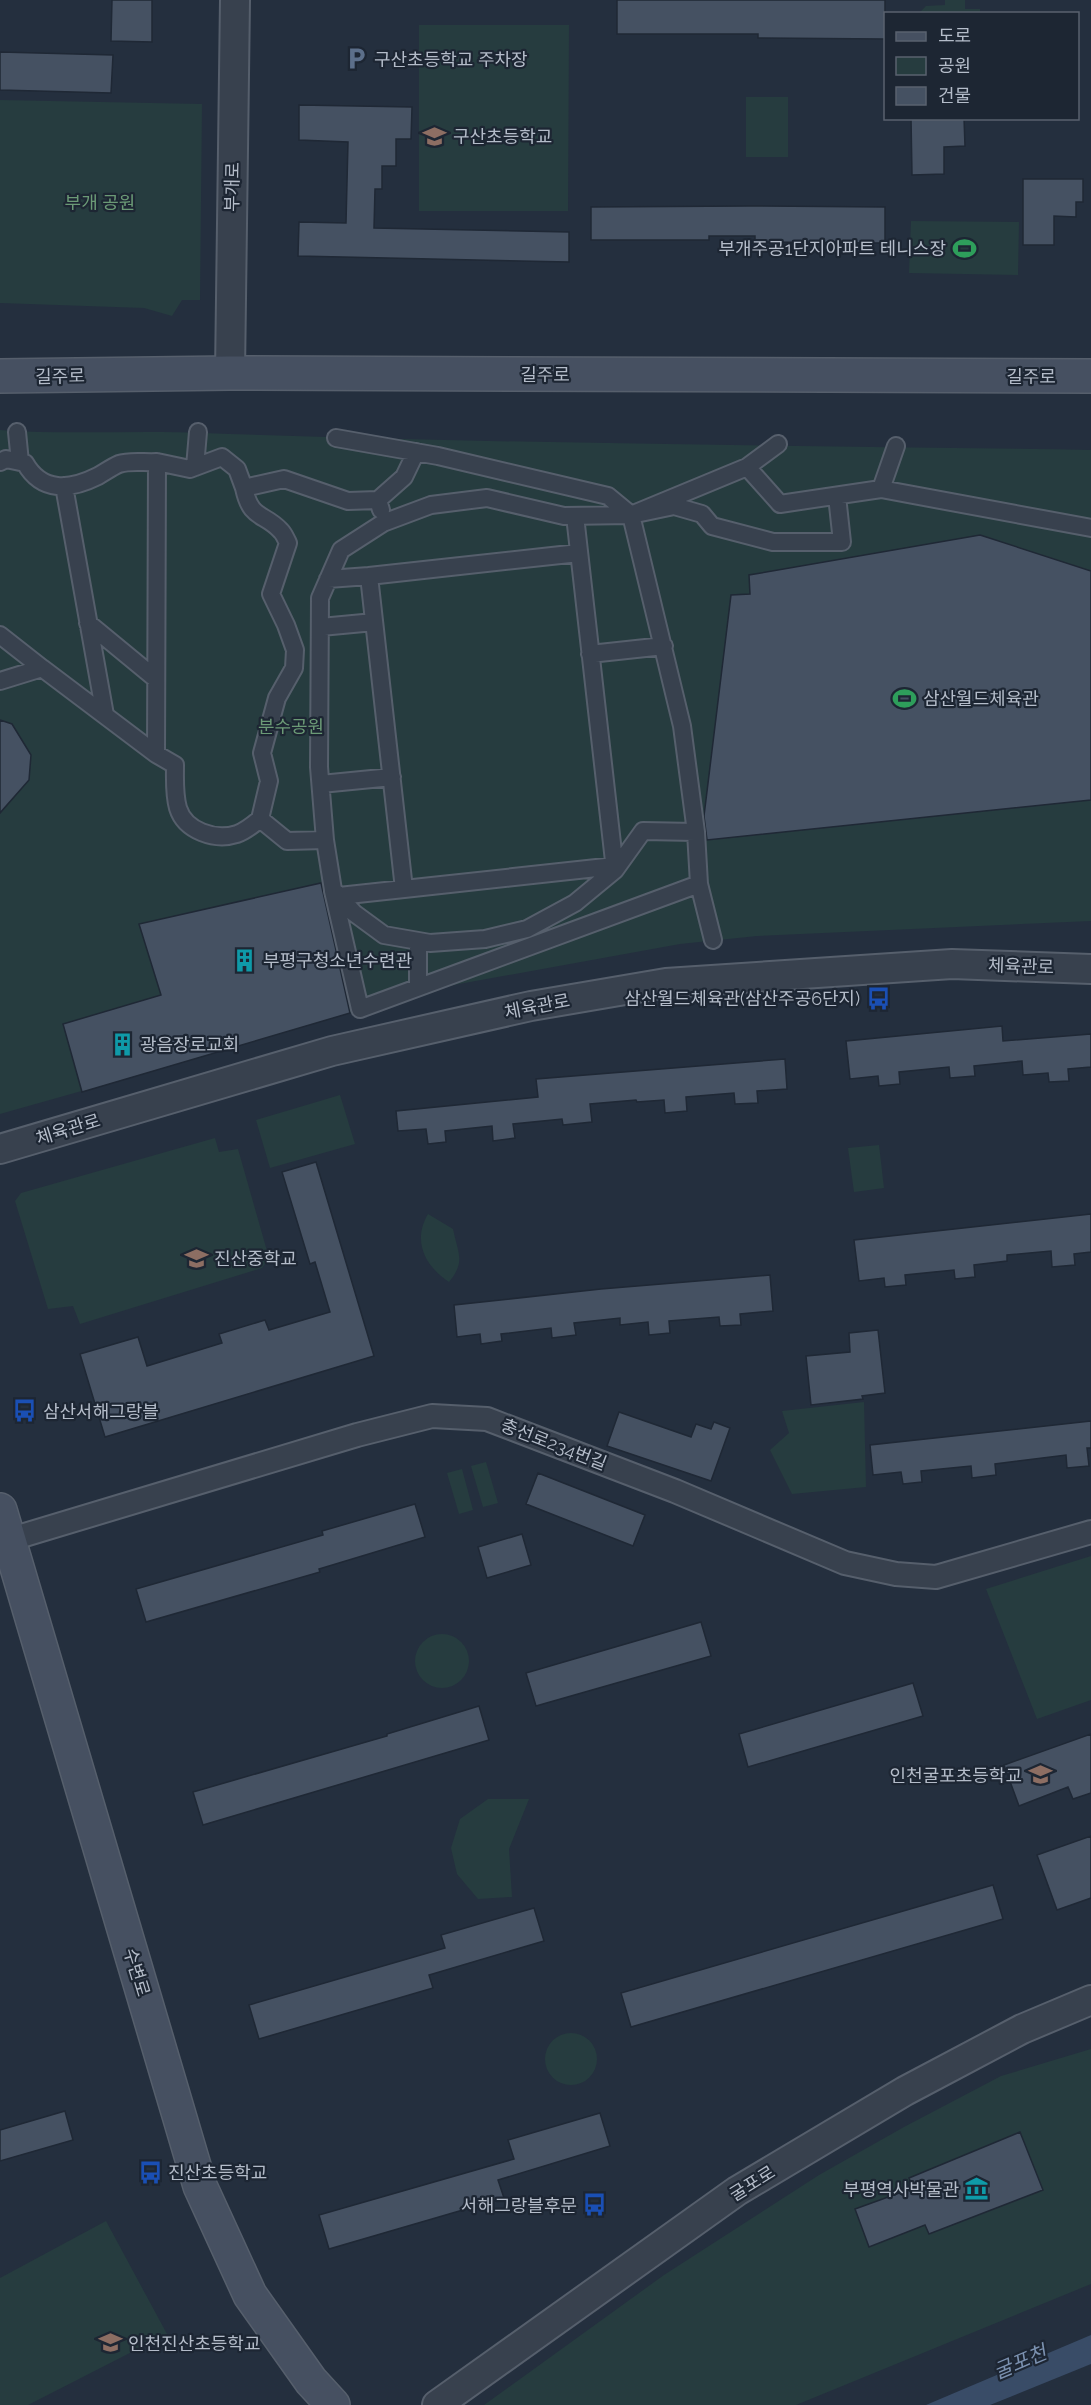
<svg xmlns="http://www.w3.org/2000/svg" width="1091" height="2405" font-family="Raleway,'Noto Sans KR',sans-serif">
  <rect width="100%" height="100%" fill="#242f3e"/>
  <path fill="#263c3f" d="M945,0h20v9h15v4h-61l7,-7 19,-1z
    M419,25h150l-1,186h-149z
    M746,97h42v60h-42z
    M0,100l202,4 -2,196h-18l-10,16 -28,-8 -144,-5z
    M911,221l108,1 -1,53 -109,-2z
    M0,430c68,5 135,0 203,3 296,11 592,12 888,17v471l-334,15 -77,8 -276,50 -54,19 -169,50 -181,51z
    M340,1095l15,49 -85,24 -14,-48z
    M215,1138l4,14 19,-3 31,109 -7,10 -182,56 -7,-18 -25,3 -33,-108 6,-8z
    M879,1145l5,43 -30,4 -6,-44z
    M428,1214l25,15c5,25 13,32 -4,53 -24,-16 -37,-41 -21,-68z
    M864,1402l2,85 -74,7 -22,-44 19,-17 -7,-22z
    M486,1462l12,41 -15,4 -12,-41z
    M462,1469l11,41 -14,4 -12,-41z
    M1091,1556v144l-54,19 -51,-130z
    M415 1661a27 27 0 1 1 54 0a27 27 0 1 1-54 0Z
    M488,1799h41l-20,50 3,48 -34,2 -21,-25 -6,-26 9,-29z
    M545 2059a26 26 0 1 1 52 0a26 26 0 1 1-52 0Z
    M1091,2049v235l-295,121h-312l180,-130 155,-100 85,-48 97,-51z
    M106,2221l61,113 -139,71h-28v-127z"/>
  <path fill="#394c67" d="M1091,2335v29l-101,41h-64z"/>
  <path fill="#455162" stroke="#1f2835" stroke-width="1.5" d="M112,0h40v42l-41,-1z
    M617,0h268v39l-127,-1v-4h-141z
    M0,52l113,3 -2,38 -111,-3z
    M299,105l113,2 -1,32h-15v27h-14v23h-7l-1,39 195,4v30l-271,-6 1,-34 47,1 2,-81 -49,-2z
    M911,118h53l1,28 -21,1v27l-32,1z
    M1023,179h60v23h-7v15l-22,-1v29h-31z
    M748,206l137,1v36l-130,-1v-6h-46v4h-118v-33z
    M980,535l111,36v229l-384,40 -3,-24 27,-221 19,-1 -1,-19z
    M0,720l12,4 19,31 -2,25 -29,33z
    M321,883l29,130 -268,79 -19,-68 98,-29 -22,-71z
    M1002,1026l1,15 88,-7v33l-23,2 1,12 -20,1 -1,-9 -25,2 -1,-14 -48,5 1,10 -25,2 -1,-11 -50,5 1,12 -21,2 -1,-10 -28,3 -4,-38z
    M785,1059l2,30 -30,2 1,12 -23,1 -1,-11 -48,4 1,14 -22,2 -1,-13 -27,2 -1,-2 -46,4 2,18 -29,3 -1,-6 -49,5 2,14 -22,3 -1,-15 -47,5 1,11 -18,2 -2,-15 -28,2 -2,-20 142,-14 -2,-18z
    M316,1162l58,194 -269,81 -25,-83 58,-17 9,29 75,-23 -3,-9 46,-14 4,10 61,-18 -15,-50 -5,2 -28,-92z
    M1091,1214v38l-17,2 1,11 -23,2 -1,-16 -44,4v6l-33,4 1,12 -20,2 -1,-9 -49,5 1,10 -21,2 -1,-9 -25,3 -5,-41z
    M770,1275l3,36 -33,3 1,11 -21,1 -1,-9 -50,4 1,12 -21,2 -1,-13 -28,3v-7l-46,5 2,12 -24,3 -1,-10 -50,6 1,7 -21,3 -1,-10 -23,3 -3,-32 147,-16z
    M878,1330l7,63 -23,3 1,3 -52,6 -5,-49 44,-4 -1,-19z
    M619,1412l72,25 5,-13 15,5 3,-7 16,6 -19,53 -104,-35z
    M1091,1421v27h-4l2,18 -22,2 -1,-13 -71,9 1,11 -24,3 -1,-12 -50,5 1,11 -19,2 -2,-12 -28,3 -3,-30z
    M538,1473l107,42 -12,31 -107,-42z
    M415,1504l10,33 -106,32 1,3 -174,50 -10,-33 187,-54 -1,-4z
    M522,1534l9,31 -44,13 -9,-31z
    M701,1622l10,34 -175,50 -10,-33z
    M913,1683l10,33 -175,51 -9,-33z
    M479,1706l10,34 -286,85 -10,-33 194,-56v-2z
    M1091,1734v59l-18,6 -5,-12 -49,19 -15,-41z
    M1091,1836v62l-34,12 -20,-55z
    M993,1885l10,34 -372,108 -10,-34z
    M534,1908l10,33 -115,34 4,13 -174,51 -10,-34 196,-57 -4,-13z
    M65,2111l8,29 -73,21v-31z
    M600,2113l10,33 -112,34 6,18 -175,51 -10,-34 195,-56 -6,-19z
    M1020,2132l23,58 -114,44 -4,-9 -56,22 -14,-38 58,-21 -4,-10z"/>
  <g fill="none" stroke-linecap="round" stroke-linejoin="round">
    <defs>
      <path id="pedestrian" d="M17,432l3,30
        M336,438l102,18 170,40 23,19
        M778,444l-31,23 33,37 101,-15 210,39
        M0,462l6,-3 19,4c17,30 45,27 73,13 7,-4 14,-9 21,-12 11,-4 27,-1 38,-2
        M195,467l3,-35
        M64,486l41,229
        M244,488c7,33 20,24 37,43 3,3 5,8 7,12l-17,51 15,31 9,25 -1,18 -17,30 -15,55 7,28 -9,38 27,22 38,-1
        M881,489l15,-43
        M381,510l-3,-10 26,-23 12,-25
        M575,516l40,354
        M579,553l-210,23 35,313 211,-23
        M328,579l41,-3
        M88,623l68,56
        M321,627l53,-5
        M0,635l42,33
        M590,654l74,-8
        M0,681l42,-13 114,86 19,11c0,14 -1,29 3,43 7,23 37,33 59,26 9,-3 17,-10 23,-15
        M156,754l1,-292 33,7 32,-12 15,12 7,19 40,-9 64,22 30,-1
        M321,784l71,-7
        M696,832l-53,-1 -28,39 -40,33 -48,26 -42,10 -55,4 -46,-8 -30,-22 -21,-23 -8,-50 -6,-73 1,-169 21,-48 42,-27 48,-18 56,-7 77,18 67,-1 43,-9 28,8 10,12 61,16h69l-5,-46
        M333,891l27,118 339,-125
        M339,896l65,-7
        M713,940l-14,-56 -3,-52 -14,-106 -51,-211 116,-48
        M418,941v46"/>
      <path id="minor" d="M8,1540l349,-105 75,-19 55,3 188,72 170,72 51,11 40,3 155,-45"/>
      <path id="tertiary" d="M230,373l5,-373
        M0,1149l332,-98 199,-45 135,-23 286,-19 139,5
        M437,2405l300,-214 168,-100 117,-62 69,-29"/>
      <path id="secondary" d="M0,376l230,-3 861,3
        M0,1510l200,676 50,109 61,86 22,24"/>
    </defs>
    <use href="#pedestrian" stroke="#565f6c" stroke-width="20"/>
    <use href="#minor" stroke="#565f6c" stroke-width="26"/>
    <use href="#tertiary" stroke="#565f6c" stroke-width="32"/>
    <use href="#secondary" stroke="#565f6c" stroke-width="36"/>
    <use href="#pedestrian" stroke="#38414e" stroke-width="16"/>
    <use href="#minor" stroke="#38414e" stroke-width="22"/>
    <use href="#tertiary" stroke="#38414e" stroke-width="28"/>
    <use href="#secondary" stroke="#465061" stroke-width="33"/>
  </g>
  <defs>
    <symbol id="parking-bare" viewBox="-9 -9 18 18"><path d="M-3.5-5.5H1a3.5 3.5 0 0 1 0 7H-1V5.5H-3.5ZM-1-3.4V-.6H.8a1.4 1.4 0 0 0 0-2.8Z" fill="#5c6f8a" stroke="#1d2633" stroke-width="2.5" paint-order="stroke"/></symbol>
    <symbol id="school-bare" viewBox="-9 -9 18 18"><path d="M0-5L7-2L0 1L-7-2ZM-4 1L0 2.5L4 1V4Q0 6-4 4Z" fill="#8d6e63" stroke="#1d2633" stroke-width="2.5" paint-order="stroke"/></symbol>
    <symbol id="stadium-bare" viewBox="-9 -9 18 18"><path d="M0-5a6.5 5 0 1 0 0 10a6.5 5 0 1 0 0-10ZM-3.5-1.8h7v3.6h-7Z" fill="#2e9e5b" stroke="#1d2633" stroke-width="2.5" paint-order="stroke"/></symbol>
    <symbol id="building-bare" viewBox="-9 -9 18 18"><path d="M-4-6H4V6H1V3H-1V6H-4ZM-2.5-4.3h1.7v1.8h-1.7ZM.8-4.3h1.7v1.8H.8ZM-2.5-1h1.7V.8h-1.7ZM.8-1h1.7V.8H.8Z" fill="#0f9aa8" stroke="#1d2633" stroke-width="2.5" paint-order="stroke"/></symbol>
    <symbol id="bus-bare" viewBox="-9 -9 18 18"><path d="M-5-6H5V4H4V6H2V4H-2V6H-4V4H-5ZM-3.5-4V0h7V-4ZM-3.5 1.2v1.5H-2V1.2ZM2 1.2v1.5H3.5V1.2Z" fill="#1a4fb4" stroke="#1d2633" stroke-width="2.5" paint-order="stroke"/></symbol>
    <symbol id="museum-bare" viewBox="-9 -9 18 18"><path d="M0-6L6-3V-2H-6V-3ZM-5-1h2V3h-2ZM-1-1h2V3h-2ZM3-1h2V3H3ZM-6 4H6V6H-6Z" fill="#0f9aa8" stroke="#1d2633" stroke-width="2.5" paint-order="stroke"/></symbol>
  </defs>
  <g fill-rule="evenodd">
    <use href="#parking-bare" x="340" y="42" width="33" height="33"/>
    <use href="#school-bare" x="418" y="120" width="33" height="33"/>
    <use href="#stadium-bare" x="948" y="232" width="33" height="33"/>
    <use href="#stadium-bare" x="888" y="682" width="33" height="33"/>
    <use href="#building-bare" x="228" y="944" width="33" height="33"/>
    <use href="#bus-bare" x="862" y="982" width="33" height="33"/>
    <use href="#building-bare" x="106" y="1028" width="33" height="33"/>
    <use href="#school-bare" x="180" y="1242" width="33" height="33"/>
    <use href="#bus-bare" x="8" y="1394" width="33" height="33"/>
    <use href="#school-bare" x="1024" y="1758" width="33" height="33"/>
    <use href="#bus-bare" x="134" y="2156" width="33" height="33"/>
    <use href="#museum-bare" x="960" y="2172" width="33" height="33"/>
    <use href="#bus-bare" x="578" y="2188" width="33" height="33"/>
    <use href="#school-bare" x="94" y="2326" width="33" height="33"/>
  </g>
  <g text-anchor="middle" dominant-baseline="central" stroke-width="4.5" stroke-linejoin="round" paint-order="stroke">
    <g font-size="18" fill="#b4bcc9" stroke="#1d2633" text-anchor="start">
      <text x="374" y="59">구산초등학교 주차장</text>
      <text x="453" y="136">구산초등학교</text>
      <text x="946" y="248" text-anchor="end">부개주공1단지아파트 테니스장</text>
      <text x="923" y="698">삼산월드체육관</text>
      <text x="263" y="960">부평구청소년수련관</text>
      <text x="860" y="998" text-anchor="end">삼산월드체육관(삼산주공6단지)</text>
      <text x="140" y="1044">광음장로교회</text>
      <text x="214" y="1258">진산중학교</text>
      <text x="43" y="1411">삼산서해그랑블</text>
      <text x="1022" y="1775" text-anchor="end">인천굴포초등학교</text>
      <text x="168" y="2172">진산초등학교</text>
      <text x="959" y="2189" text-anchor="end">부평역사박물관</text>
      <text x="577" y="2205" text-anchor="end">서해그랑블후문</text>
      <text x="128" y="2343">인천진산초등학교</text>
    </g>
    <g font-size="18" fill="#b4bcc9" stroke="#1d2633">
      <text transform="translate(232 187) rotate(-89)">부개로</text>
      <text x="545" y="374">길주로</text>
      <text transform="translate(60 376) rotate(-1)">길주로</text>
      <text x="1031" y="376">길주로</text>
      <text transform="translate(1021 966) rotate(2)">체육관로</text>
      <text transform="translate(537 1006) rotate(-11)">체육관로</text>
      <text transform="translate(68 1129) rotate(-17)">체육관로</text>
      <text transform="translate(554 1444) rotate(21)">충선로234번길</text>
      <text transform="translate(137 1972) rotate(73)">수변로</text>
      <text transform="translate(752 2183) rotate(-32)">굴포로</text>
    </g>
    <g font-size="18" fill="#6b9a76" stroke="#1d2633">
      <text x="100" y="202">부개 공원</text>
      <text x="291" y="726">분수공원</text>
    </g>
    <g font-size="20" font-style="italic" fill="#7c92b1" stroke="#1d2633">
      <text transform="translate(1020 2362) rotate(-23)">굴포천</text>
    </g>
  </g>
  <rect x="884" y="12" width="195" height="108" fill="#1d2633" stroke="#59626f" stroke-width="1.5"/>
  <rect x="896" y="32" width="30" height="9" fill="#465061" stroke="#59626f" stroke-width="1.5"/>
  <text x="938" y="42" font-size="18" fill="#b4bcc9">도로</text>
  <rect x="896" y="57" width="30" height="18" fill="#263c3f" stroke="#59626f" stroke-width="1.5"/>
  <text x="938" y="72" font-size="18" fill="#b4bcc9">공원</text>
  <rect x="896" y="87" width="30" height="18" fill="#455162" stroke="#59626f" stroke-width="1.5"/>
  <text x="938" y="102" font-size="18" fill="#b4bcc9">건물</text>
</svg>
